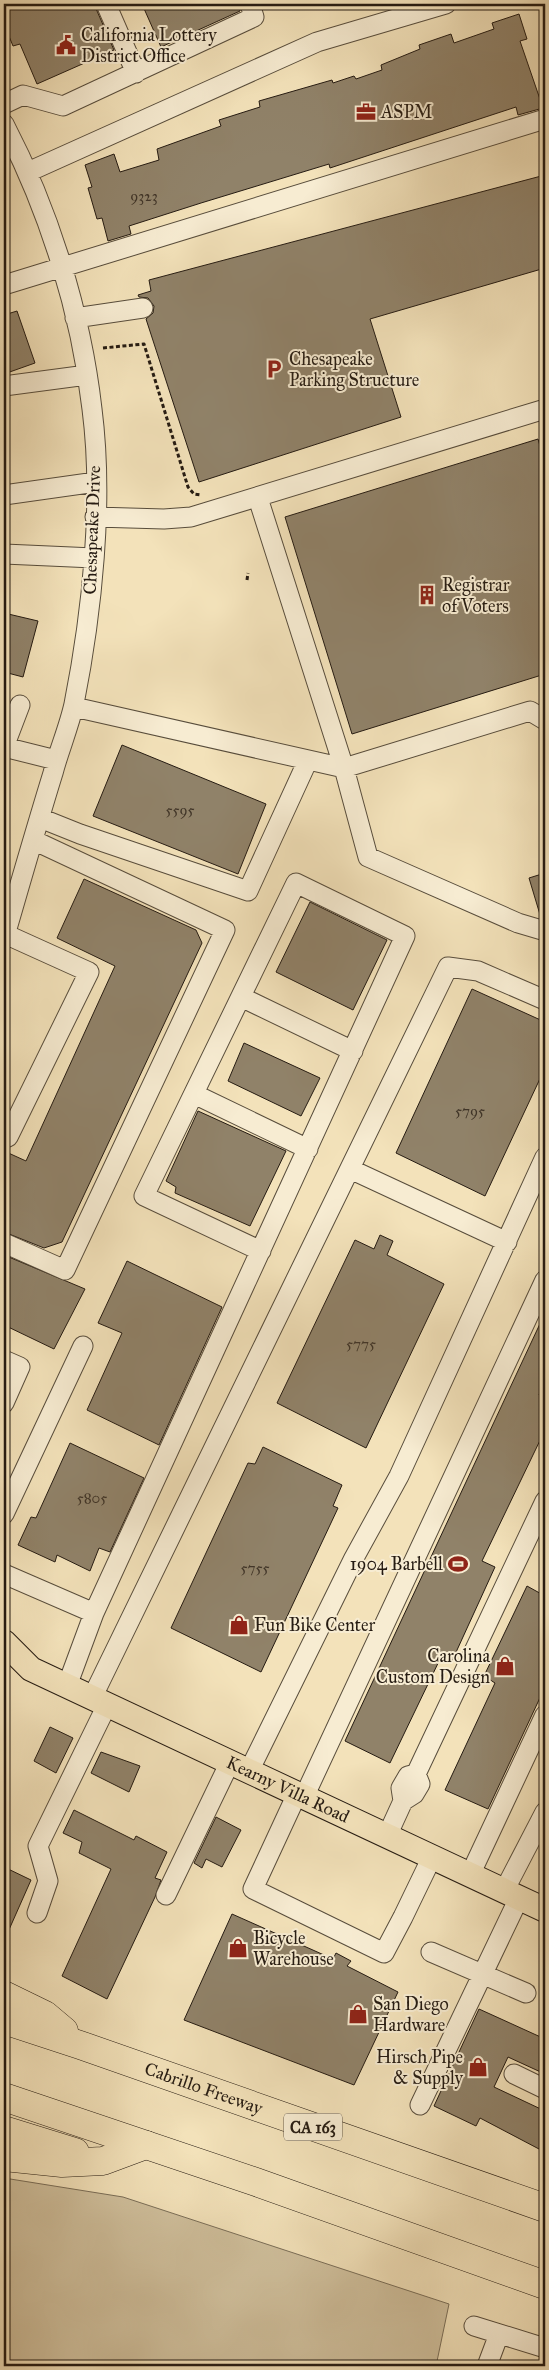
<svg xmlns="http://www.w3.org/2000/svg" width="549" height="2370" font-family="'IM FELL Great Primer',serif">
  <rect width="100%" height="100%" fill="#f3e2ba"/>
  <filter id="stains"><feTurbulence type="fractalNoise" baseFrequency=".004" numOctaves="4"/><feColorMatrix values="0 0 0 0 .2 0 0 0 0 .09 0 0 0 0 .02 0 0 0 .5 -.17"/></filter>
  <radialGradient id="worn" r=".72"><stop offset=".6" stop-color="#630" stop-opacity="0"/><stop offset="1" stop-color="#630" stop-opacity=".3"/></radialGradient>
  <path fill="#d0c09d" stroke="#7a6e58" d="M4,2178l119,19 326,107 -13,62h-432z"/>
  <path fill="#908269" stroke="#251b12" d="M4,4h90l20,46 -77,34 -17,-40 -7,2 -9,-22z
    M142,4h97l1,7 -79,36z
    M519,14l8,25 -7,2 23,67 -25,7 -2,-8 -186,61 -1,-4 -128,39 -72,23 2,8 -23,7 -6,-23 -5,1 -9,-31 4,-1 -7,-22 29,-11 6,18 39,-12 -2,-11 64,-23 -2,-6 41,-13 -1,-6 73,-21 1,3 21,-7 2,3 26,-9 -1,-5 39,-16 -1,-4 32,-11 3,9 40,-14 -2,-6z
    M545,175v93l-175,51 31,98 -202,65 -53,-163 7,-6 1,-7 -6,-8 -9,-1 -1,-2 13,-4 -2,-11z
    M17,311l18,52 -31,11v-59z
    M538,439l7,24v211l-193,60 -67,-217z
    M4,613l34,8 -15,56 -19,-5z
    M122,745l144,59 -28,70 -145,-58z
    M545,873v46l-4,-1 -12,-40z
    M84,879l112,51 6,13 -140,299 -18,6 -40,-16v-81l22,10 89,-195 -58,-28z
    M310,902l77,38 -34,70 -77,-38z
    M472,989l73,33v46l-60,128 -89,-43z
    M244,1043l76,35 -19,38 -73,-35z
    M198,1111l88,40 -36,75 -75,-33 1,-6 -10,-6z
    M380,1235l13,6 -6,14 57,29 -78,164 -89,-45 78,-163 19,9z
    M4,1255l81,34 -31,60 -50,-24z
    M127,1261l95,46 -63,138 -72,-35 35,-77 -24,-10z
    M545,1313v64l-6,18 6,3v7l-5,11 5,3v11l-63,131 13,6 -43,94 -11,-4 -51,106 -45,-22z
    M70,1443l74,35 -34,74 -11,-4 -9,23 -33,-16 -2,7 -37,-17 13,-28 5,1z
    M263,1447l79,38 -9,21 5,2 -77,164 -90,-44 77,-165 7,1z
    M527,1586l18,10v91l-57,122 -43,-19 50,-107 -11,-7z
    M50,1727l23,11 -17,35 -22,-12z
    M101,1752l39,14 -11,26 -38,-19z
    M74,1810l60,30 2,-4 31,16 -12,26 6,2 -6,17 -48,102 -45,-23 49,-107 -32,-16 3,-11 -19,-9z
    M216,1817l25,13 -19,37 -16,-8 -4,9 -8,-5z
    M4,1867l27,13 -27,61z
    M232,1914l101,45 3,-6 15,8 -4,5 51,26 -44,93 -170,-65z
    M479,2009l66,30v35l-37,-17 -14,30 51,24v26l-6,12 -59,-31 -4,8 -42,-20z"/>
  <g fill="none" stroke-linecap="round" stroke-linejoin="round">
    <defs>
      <path id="minor" d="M106,4l30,69
        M4,104l19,-9 40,11 191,-89 -4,-13
        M4,124c45,86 77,188 88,285 12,93 0,204 -18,295 -5,23 -15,46 -21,69 -17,55 -33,111 -49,166
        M28,172l289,-130 129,-38
        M4,285l541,-166
        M75,318l68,-10
        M4,386l83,-11
        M4,495l92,-13
        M258,498l86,270 186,-57 15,9
        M95,517l69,2 27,-2 354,-108
        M4,554l90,4
        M74,707l270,61 24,89 150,66 27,8
        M4,747l52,13
        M4,747l16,-42
        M40,818l40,16 168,57 60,-131
        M241,997l112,54
        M194,1094l114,55
        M4,1135l4,2 81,-165 -84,-38
        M350,1169l157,73
        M4,1243l61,27 160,-340 -192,-90
        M4,1360l16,7 -16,36
        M4,1514l79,-168
        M4,1574l90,39
        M67,1686l27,-73 311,-677 -109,-53 -152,313 117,55
        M92,1698l356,-731 30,4 67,29
        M249,1771l105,-213 45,-82 146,-319
        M297,1794l-44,95 131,64 19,-36 29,-60
        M304,1797l241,-517
        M403,1801l11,-7 6,-10 -4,-10 129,-273
        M387,1836l16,-35 -2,-13 7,-12 8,-2
        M470,1875l75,-160
        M504,1891l41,-79
        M166,1895l64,-133
        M37,1913l11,-32 -10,-35 69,-141
        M431,1952l95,41
        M514,2074l31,15
        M420,2105l99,-207
        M474,2326l71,22
        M487,2366l12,-32"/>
      <g id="major">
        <path id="s1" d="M4,1642l27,27 514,241"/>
      </g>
      <g id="highway">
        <path d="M4,1995l41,20 19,16"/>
        <path id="s2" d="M4,2020l76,25 465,163"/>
        <path d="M4,2097l252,85 289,103"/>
        <path d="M4,2130l71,22"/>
        <path d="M4,2157l58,6 41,-2 43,-16"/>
      </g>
    </defs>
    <use href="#minor" stroke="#584d3c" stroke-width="21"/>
    <use href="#major" stroke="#251b12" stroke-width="26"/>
    <use href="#highway" stroke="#251b12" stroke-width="29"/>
    <path stroke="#251b12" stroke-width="3" stroke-dasharray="4 2.5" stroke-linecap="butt" d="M103,348l41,-4 44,143 6,7 7,1
      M247,580l1,-7"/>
    <use href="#minor" stroke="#f7ecd2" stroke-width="19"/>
    <use href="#major" stroke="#f3e2ba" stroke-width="24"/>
    <use href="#highway" stroke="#f3e2ba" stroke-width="28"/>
  </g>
  <defs>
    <symbol id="civic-bare" viewBox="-9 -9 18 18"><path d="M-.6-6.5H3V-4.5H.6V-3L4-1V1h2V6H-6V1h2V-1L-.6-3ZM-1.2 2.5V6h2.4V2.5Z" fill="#8f2418" stroke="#f7ecd2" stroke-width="2.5" paint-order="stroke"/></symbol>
    <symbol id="office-bare" viewBox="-9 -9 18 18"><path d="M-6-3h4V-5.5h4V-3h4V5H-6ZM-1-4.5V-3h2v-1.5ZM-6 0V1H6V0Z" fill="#8f2418" stroke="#f7ecd2" stroke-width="2.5" paint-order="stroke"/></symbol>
    <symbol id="parking-bare" viewBox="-9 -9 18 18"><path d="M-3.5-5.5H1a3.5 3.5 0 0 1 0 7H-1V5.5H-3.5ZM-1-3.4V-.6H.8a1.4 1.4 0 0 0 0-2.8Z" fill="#8f2418" stroke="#f7ecd2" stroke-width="2.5" paint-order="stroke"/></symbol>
    <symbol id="building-bare" viewBox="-9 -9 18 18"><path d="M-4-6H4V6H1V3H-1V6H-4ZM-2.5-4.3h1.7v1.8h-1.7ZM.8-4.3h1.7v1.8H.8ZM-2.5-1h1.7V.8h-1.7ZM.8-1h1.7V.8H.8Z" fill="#8f2418" stroke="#f7ecd2" stroke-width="2.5" paint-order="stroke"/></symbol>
    <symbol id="stadium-bare" viewBox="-9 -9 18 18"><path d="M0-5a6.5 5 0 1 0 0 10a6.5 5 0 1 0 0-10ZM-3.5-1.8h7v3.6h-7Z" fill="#8f2418" stroke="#f7ecd2" stroke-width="2.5" paint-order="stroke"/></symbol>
    <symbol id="shop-bare" viewBox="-9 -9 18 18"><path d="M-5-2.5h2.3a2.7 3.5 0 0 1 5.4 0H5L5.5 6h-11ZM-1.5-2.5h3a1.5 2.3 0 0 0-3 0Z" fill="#8f2418" stroke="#f7ecd2" stroke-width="2.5" paint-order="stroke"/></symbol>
  </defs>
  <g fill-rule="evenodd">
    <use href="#civic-bare" x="52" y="31" width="28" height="28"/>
    <use href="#office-bare" x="352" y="98" width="28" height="28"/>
    <use href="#parking-bare" x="260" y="355" width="28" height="28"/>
    <use href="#building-bare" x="413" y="581" width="28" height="28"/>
    <use href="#stadium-bare" x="444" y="1550" width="28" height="28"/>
    <use href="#shop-bare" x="225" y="1611" width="28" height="28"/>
    <use href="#shop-bare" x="491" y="1652" width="28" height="28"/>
    <use href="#shop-bare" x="224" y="1934" width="28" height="28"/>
    <use href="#shop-bare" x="344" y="2000" width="28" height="28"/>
    <use href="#shop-bare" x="464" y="2053" width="28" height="28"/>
  </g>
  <g text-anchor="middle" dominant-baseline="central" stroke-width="4" stroke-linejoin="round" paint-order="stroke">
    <g font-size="15" fill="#403528">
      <text x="144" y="196">9323</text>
      <text x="180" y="810">5595</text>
      <text x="470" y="1111">5795</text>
      <text x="361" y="1344">5775</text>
      <text x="92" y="1498">5805</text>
      <text x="255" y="1568">5755</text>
    </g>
    <rect fill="#f7ecd2" stroke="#645a4c" stroke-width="1" x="284" y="2113.5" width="58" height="27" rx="4"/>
    <g font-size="16" font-weight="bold" fill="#251b12">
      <text x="313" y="2127">CA 163</text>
    </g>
    <g font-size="18" fill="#251b12" stroke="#f7ecd2" text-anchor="start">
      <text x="81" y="35">California Lottery<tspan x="81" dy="21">District Office</tspan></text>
      <text x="381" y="112">ASPM</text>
      <text x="289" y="359">Chesapeake<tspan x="289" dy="21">Parking Structure</tspan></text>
      <text x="442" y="585">Registrar<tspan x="442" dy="21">of Voters</tspan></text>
      <text x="443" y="1564" text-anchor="end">1904 Barbell</text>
      <text x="254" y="1625">Fun Bike Center</text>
      <text x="490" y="1656" text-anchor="end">Carolina<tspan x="490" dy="21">Custom Design</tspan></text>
      <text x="253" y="1938">Bicycle<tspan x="253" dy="21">Warehouse</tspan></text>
      <text x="373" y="2004">San Diego<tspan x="373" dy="21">Hardware</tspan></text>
      <text x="463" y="2057" text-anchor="end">Hirsch Pipe<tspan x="463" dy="21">&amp; Supply</tspan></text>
    </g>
    <g font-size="18" fill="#251b12" stroke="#f7ecd2">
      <text transform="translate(92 530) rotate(-88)">Chesapeake Drive</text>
      <text stroke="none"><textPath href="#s1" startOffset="322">Kearny Villa Road</textPath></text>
      <text stroke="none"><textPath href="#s2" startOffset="211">Cabrillo Freeway</textPath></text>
    </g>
  </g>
  <rect width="549" height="2370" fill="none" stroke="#f3e2ba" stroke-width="20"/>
  <rect x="5" y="5" width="539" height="2360" fill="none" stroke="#251b12" stroke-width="2.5"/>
  <rect x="10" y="10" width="529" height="2350" fill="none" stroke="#251b12"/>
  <rect width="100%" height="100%" filter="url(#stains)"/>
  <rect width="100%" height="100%" fill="url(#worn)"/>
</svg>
